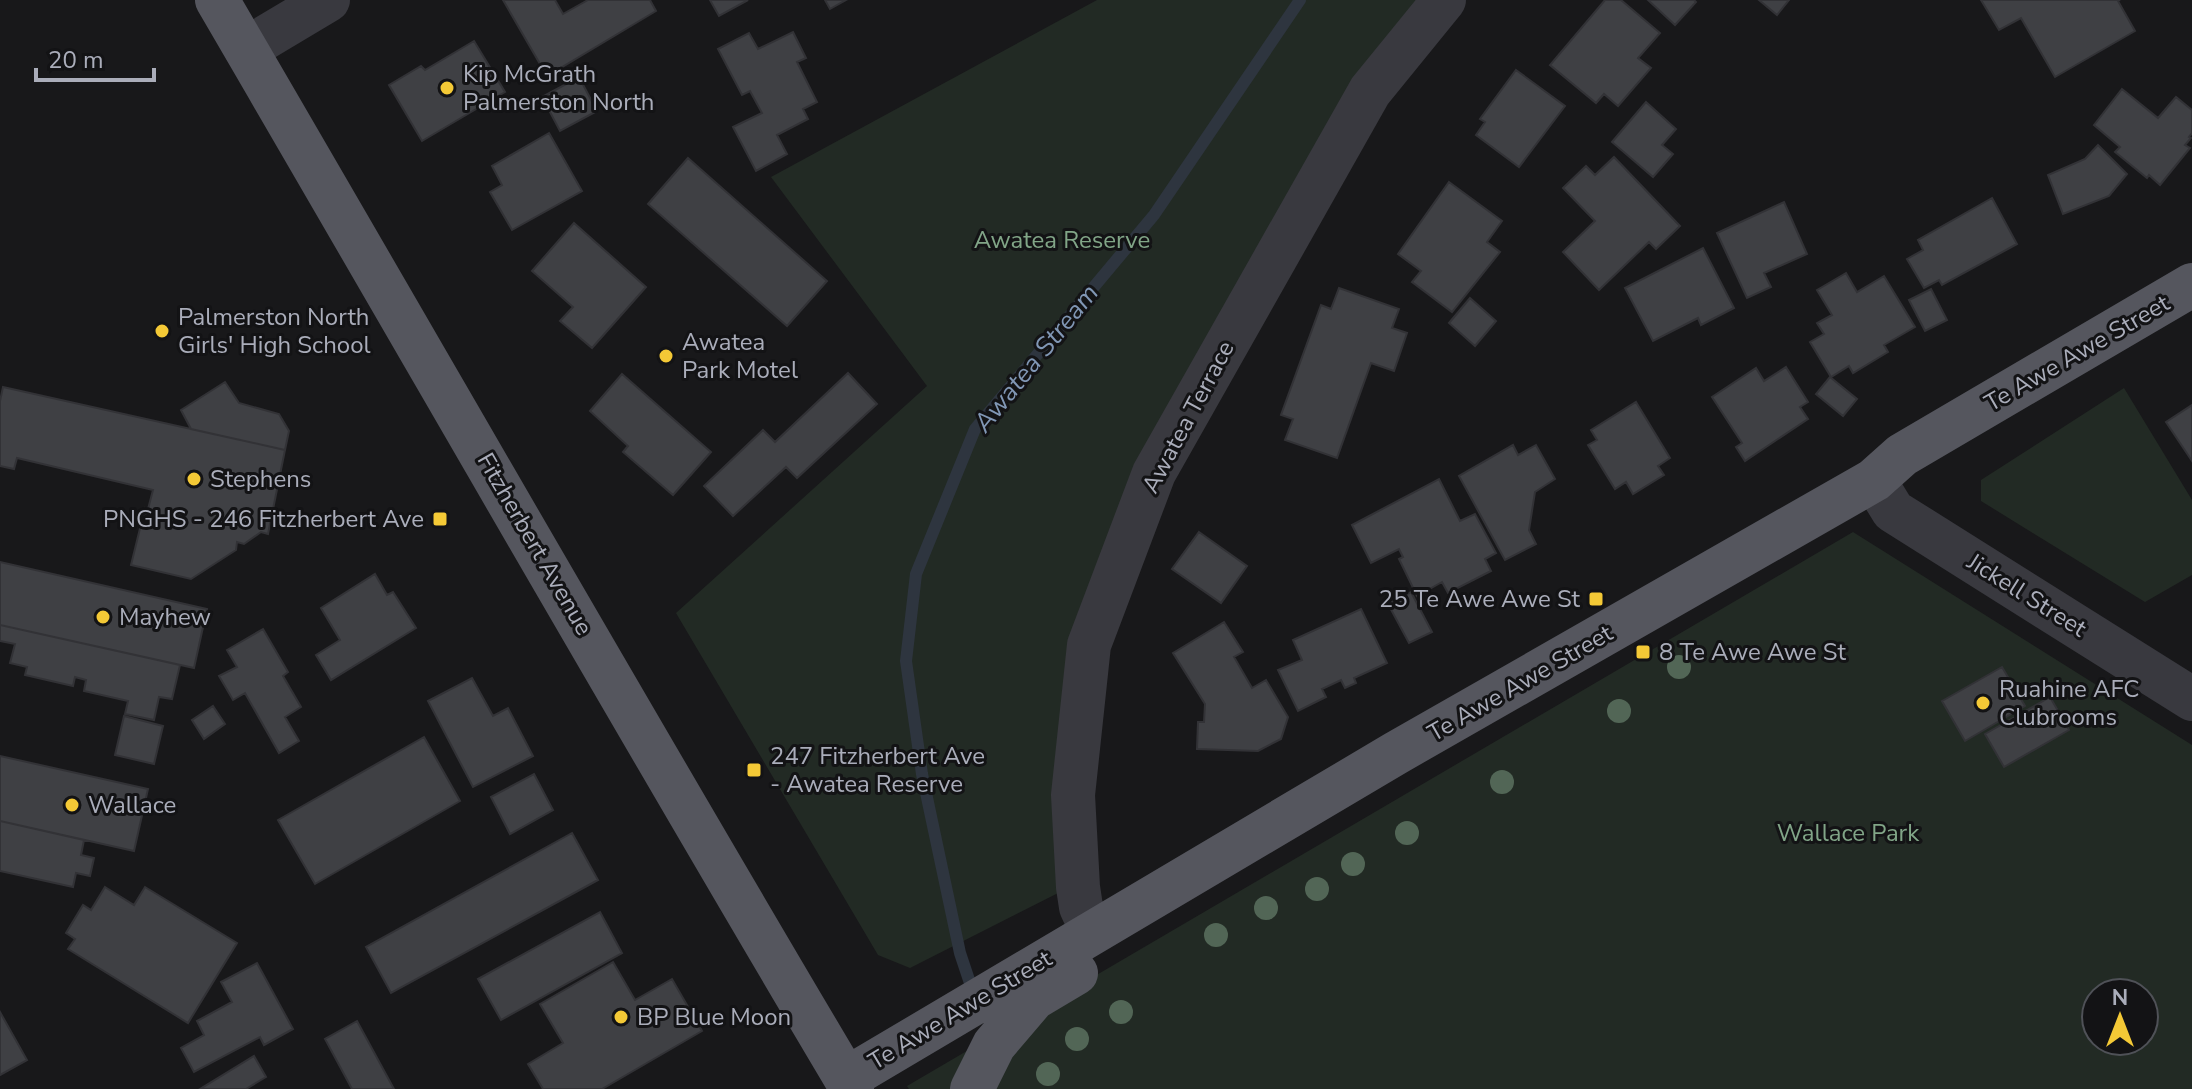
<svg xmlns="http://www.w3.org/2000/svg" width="2192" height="1089" font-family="'Nunito Sans',sans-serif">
  <rect width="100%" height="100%" fill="#18181a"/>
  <path fill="#222a24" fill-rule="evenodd" d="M1097,0h347l-74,91 -281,554 -21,243 -158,80 -32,-13 -202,-342 251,-227 -156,-209z
    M2124,388l68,112v75l-47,27 -164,-101v-21z
    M1853,532l339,213v344h-1283l-2,-3zM2096,993h48v48h-48z"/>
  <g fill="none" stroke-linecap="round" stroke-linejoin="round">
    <path stroke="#2e353f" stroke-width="12" d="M974,995l-14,-42 -38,-179 -16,-113 10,-87 59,-145 179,-214 146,-215"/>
  </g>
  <path fill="#3f4044" stroke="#323236" stroke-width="2" d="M503,0h52l8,14 25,-14h62l6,11 -109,65z
    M710,0h38l-29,16z
    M825,0h21l-16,9z
    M1605,0h16l39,33 -22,25 13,10 -33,38 -14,-12 -8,9 -46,-38z
    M1648,0h46l2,2 -21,23z
    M1759,0h30l-12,15z
    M1981,0h139l-2,1 17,30 -80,46 -34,-59 -22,12z
    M793,32l13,26 -9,4 20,40 -14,7 5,10 -31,16 10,19 -31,17 -23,-44 29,-14 -12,-22 -8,4 -24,-46 31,-16 9,16z
    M474,41l31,51 -83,49 -33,-56 32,-19 4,4z
    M1516,70l49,36 -46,61 -43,-32 9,-13 -5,-3z
    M579,77l18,34 -37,20 -18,-34z
    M2122,89l36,29 18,-21 16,13v23l-3,4 2,1 -6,7 5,3 -30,37 -11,-10 -2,3 -32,-26 5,-5 -26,-22z
    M1646,102l30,27 -14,16 11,9 -20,23 -41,-35z
    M549,133l33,58 -70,39 -22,-38 12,-7 -10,-19z
    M2098,145l29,29 -18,22 -46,18 -15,-39 37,-16z
    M1614,157l66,69 -24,23 -7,-7 -50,48 -36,-38 32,-31 -32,-33 23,-22 9,9z
    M688,158l139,123 -40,45 -139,-122z
    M1449,182l53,39 -15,21 13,10 -48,60 -40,-30 9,-11 -23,-17z
    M1992,198l25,46 -75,41 -3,-5 -15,8 -17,-29 16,-9 -5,-10z
    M1784,202l23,52 -43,19 7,14 -24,11 -30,-65z
    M574,223l72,64 -54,61 -32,-27 13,-14 -41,-36z
    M1703,248l31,60 -33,17 -3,-7 -45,23 -28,-53z
    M1846,273l11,19 27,-16 31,51 -31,18 4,7 -35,21 -4,-7 -18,11 -21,-35 14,-8 -7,-11 15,-8 -15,-25z
    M1339,288l60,21 -7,19 15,5 -13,38 -23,-8 -34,95 -52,-18 8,-21 -12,-4 40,-110 10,4z
    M1931,289l16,31 -22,11 -16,-31z
    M1470,298l26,23 -21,25 -26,-23z
    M1786,367l22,35 -8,5 8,12 -63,42 -9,-14 6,-4 -30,-46 44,-29 8,13z
    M848,373l29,31 -80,74 -11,-11 -53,49 -29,-30 59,-56 12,12z
    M622,374l89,78 -38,43 -50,-43 5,-6 -38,-35z
    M1830,377l27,22 -14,17 -27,-22z
    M225,382l14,21 40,11 10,17 -4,19 -94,-21 -10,-19z
    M3,387l282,63 -17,84 -7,-2 -17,12 -7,-2 -1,8 -45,29 -60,-14 14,-57 3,1 5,-19 -136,-32 -3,11 -14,-3v-65z
    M1636,402l34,56 -12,8 6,9 -31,19 -7,-12 -11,7 -27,-44 9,-5 -6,-10z
    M2192,405v56l-26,-39z
    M1513,445l5,10 18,-10 19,34 -20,13 -6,38 7,14 -31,16 -46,-84z
    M1439,479l21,42 15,-7 21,39 -11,6 6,12 -43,22 -6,-11 -25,14 -18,-37 4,-2 -4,-8 -28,14 -19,-38z
    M1199,532l48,34 -26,37 -49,-34z
    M0,562l207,47 -13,59 -194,-43z
    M375,574l12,21 6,-3 23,36 -85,52 -15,-25 24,-15 -19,-32z
    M1411,592l21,40 -23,11 -21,-39z
    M1361,609l26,54 -33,15 2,5 -11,5 -4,-8 -19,9 4,8 -28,14 -20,-41 24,-10 -9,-20z
    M1224,622l19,30 -9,5 18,31 14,-8 22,37 -7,22 -23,12 -61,-2 1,-27h6l1,-18 -32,-51z
    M0,625l180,40 -8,34 -13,-2 -5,23 -29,-6 3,-13 -44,-10 2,-11 -11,-3 -2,9 -48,-11 2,-8 -17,-4 5,-19 -15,-3z
    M263,629l25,43 -5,4 18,31 -16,10 14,24 -20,12 -34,-60 -12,7 -14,-24 18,-9 -10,-17z
    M2002,667l23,39 -60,35 -23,-40z
    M472,678l21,38 15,-8 25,48 -60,31 -45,-86z
    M2050,697l19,33 -65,37 -19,-33z
    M213,706l12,18 -21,15 -12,-19z
    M124,716l39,10 -9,38 -39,-9z
    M424,737l36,64 -145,83 -37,-64z
    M0,756l148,33 -14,62 -134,-30z
    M534,774l19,36 -43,24 -19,-37z
    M0,821l84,19 -3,15 13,3 -4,18 -14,-3 -3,14 -73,-16z
    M572,833l26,47 -207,113 -25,-46z
    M105,887l29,18 11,-18 92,56 -49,80 -120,-74 7,-10 -9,-6 17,-28 8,5z
    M600,912l22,41 -121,67 -23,-41z
    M613,962l22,38 37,-21 30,52 -100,58h-59l-15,-25 35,-21 -23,-39z
    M257,963l36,66 -29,16 -4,-8 -66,35 -13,-24 23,-13 -7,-14 35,-19 -11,-20z
    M0,1012l27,48 -27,15z
    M357,1021l37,68h-42l-27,-50z
    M254,1056l12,21 -20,12h-46z"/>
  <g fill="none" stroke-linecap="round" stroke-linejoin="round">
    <path stroke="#39393f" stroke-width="44" d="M246,49l82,-49
      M1874,480l19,31 299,188
      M1092,931l-11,-24 -3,-20 -5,-92 16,-150 65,-172 216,-382 74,-91"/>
    <path stroke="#55565e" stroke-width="44" d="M217,0c212,363 420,728 635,1089
      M846,1079l550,-326 478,-273 28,-25 290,-170
      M972,1089l22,-44 40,-47 42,-25"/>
  </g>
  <g fill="#526656">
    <circle cx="1679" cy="667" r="12"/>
    <circle cx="1619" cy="711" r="12"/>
    <circle cx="1502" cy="782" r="12"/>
    <circle cx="1407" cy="833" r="12"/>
    <circle cx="1353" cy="864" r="12"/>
    <circle cx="1317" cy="889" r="12"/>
    <circle cx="1266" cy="908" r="12"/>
    <circle cx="1216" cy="935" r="12"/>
    <circle cx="1121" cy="1012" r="12"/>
    <circle cx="1077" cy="1039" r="12"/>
    <circle cx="1048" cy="1074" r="12"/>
  </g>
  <g fill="#f4c936" stroke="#131315" stroke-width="3">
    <circle cx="447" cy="88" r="8"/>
    <circle cx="162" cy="331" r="8"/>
    <circle cx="666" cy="356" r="8"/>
    <circle cx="194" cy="479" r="8"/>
    <rect x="432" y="511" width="16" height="16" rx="4"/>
    <rect x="1588" y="591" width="16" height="16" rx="4"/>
    <circle cx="103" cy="617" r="8"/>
    <rect x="1635" y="644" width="16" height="16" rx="4"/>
    <circle cx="1983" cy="703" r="8"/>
    <rect x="746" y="762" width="16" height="16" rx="4"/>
    <circle cx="72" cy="805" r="8"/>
    <circle cx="621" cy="1017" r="8"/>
  </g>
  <g text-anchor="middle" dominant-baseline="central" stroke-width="6" stroke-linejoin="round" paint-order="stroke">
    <g font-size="24" fill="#aaadba" stroke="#131315" text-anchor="start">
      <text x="463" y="74">Kip McGrath<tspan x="463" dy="28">Palmerston North</tspan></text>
      <text x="178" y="317">Palmerston North<tspan x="178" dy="28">Girls' High School</tspan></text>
      <text x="682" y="342">Awatea<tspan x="682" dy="28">Park Motel</tspan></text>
      <text x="210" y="479">Stephens</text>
      <text x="424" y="519" text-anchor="end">PNGHS - 246 Fitzherbert Ave</text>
      <text x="1580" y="599" text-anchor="end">25 Te Awe Awe St</text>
      <text x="119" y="617">Mayhew</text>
      <text x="1659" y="652">8 Te Awe Awe St</text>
      <text x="1999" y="689">Ruahine AFC<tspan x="1999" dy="28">Clubrooms</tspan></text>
      <text x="770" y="756">247 Fitzherbert Ave<tspan x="770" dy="28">- Awatea Reserve</tspan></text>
      <text x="88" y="805">Wallace</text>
      <text x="637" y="1017">BP Blue Moon</text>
    </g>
    <g font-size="24" fill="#81a587" stroke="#131315">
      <text x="1062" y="240">Awatea Reserve</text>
      <text x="1848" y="833">Wallace Park</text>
    </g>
    <g font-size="24" fill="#aaadba" stroke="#131315">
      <text transform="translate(2077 353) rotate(-30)">Te Awe Awe Street</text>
      <text transform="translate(1188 417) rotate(-62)">Awatea Terrace</text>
      <text transform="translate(535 544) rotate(60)">Fitzherbert Avenue</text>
      <text transform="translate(2027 595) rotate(32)">Jickell Street</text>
      <text transform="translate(1520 683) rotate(-30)">Te Awe Awe Street</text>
      <text transform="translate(960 1010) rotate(-31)">Te Awe Awe Street</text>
    </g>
    <g font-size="26" font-style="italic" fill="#8197b5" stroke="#131315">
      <text transform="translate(1036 358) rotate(-51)">Awatea Stream</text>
    </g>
  </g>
  <g transform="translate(2120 1017)"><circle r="38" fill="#131315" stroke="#4f5157" stroke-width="2"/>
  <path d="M0-6L14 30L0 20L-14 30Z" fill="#f4c936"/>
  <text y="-12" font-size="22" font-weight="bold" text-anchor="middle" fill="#aaadba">N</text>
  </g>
  <path d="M36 68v12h118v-12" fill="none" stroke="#aaadba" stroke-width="4"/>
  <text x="48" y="68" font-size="24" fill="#aaadba" stroke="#131315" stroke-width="6" paint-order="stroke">20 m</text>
</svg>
